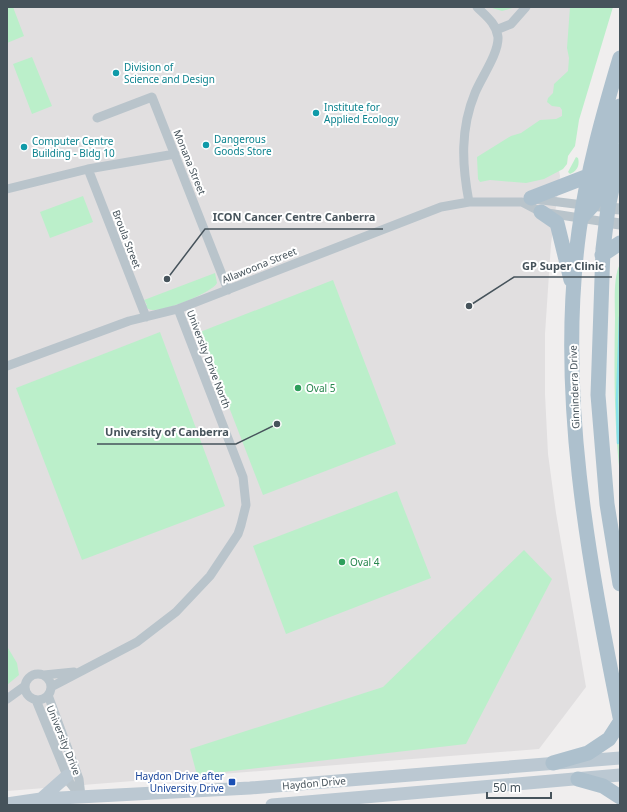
<svg xmlns="http://www.w3.org/2000/svg" width="627" height="812" font-family="'Noto Sans',sans-serif">
  <rect width="100%" height="100%" fill="#f0eeee"/>
  <path fill="#e1dfe0" d="M7,7h599l-49,152 3,17 -9,68 -6,90v60l3,60 8,59 30,174 -47,62 -532,42z"/>
  <path fill="#bbefca" d="M7,7h6l11,29 -17,7z
    M489,7h27l-14,4z
    M570,7h43l-34,113 -4,26 -7,10 -1,8 -4,5 -19,10 -18,4 -36,-3 -10,2 -2,-3 -1,-22 34,-21 10,-3 19,-13 16,-1 6,-3v-6l-2,-3 -8,-1 -5,-4 1,-4 5,-5 1,-9 14,-13 1,-13 -2,-10z
    M32,57l20,49 -20,8 -19,-50z
    M576,157l2,1c2,7 -1,13 -8,16l-2,-2z
    M83,196l10,26 -43,16 -10,-26z
    M620,264v211c-6,-52 -6,-104 -5,-157 0,-15 -2,-41 5,-54z
    M215,273l2,10c-5,10 -52,28 -64,27 -4,0 -6,-2 -9,-4l3,-1 -3,-5z
    M333,280l63,164 -133,51 -63,-163z
    M160,332l65,174 -143,54 -66,-172z
    M397,491l34,87 -145,56 -33,-88z
    M524,550l28,29 -86,165 -269,31 -7,-26 193,-62z
    M8,648l9,15 2,12 -12,10z"/>
  <g fill="none" stroke-linecap="round" stroke-linejoin="round">
    <path stroke="#88e1ec" stroke-width="2.5" d="M618,443l-1,-43 3,-83"/>
    <path stroke="#b9c4cb" stroke-width="9" d="M496,30l15,-6 15,-17
      M97,118l55,-21 76,193
      M88,169l58,148
      M7,189l81,-20 87,-15
      M534,199l74,9
      M469,202c-7,-37 -9,-73 6,-109 6,-15 24,-40 23,-56 -2,-14 -12,-21 -21,-30
      M7,366l122,-45 49,-12 263,-102 28,-5h53l19,10 65,10
      M25 687a13 13 0 1 1 26 0a13 13 0 1 1-26 0Z
      M44,675l30,-3
      M51,687l86,-45 39,-30 34,-36 28,-42 3,-9 5,-20 -3,-28 -65,-168
      M48,695l31,84 2,17
      M7,699l18,-13
      M36,700l34,83 11,14"/>
    <path stroke="#b9c4cb" stroke-width="11" d="M608,208l12,1
      M606,222l14,2"/>
    <path stroke="#bbc8d2" stroke-width="13" d="M41,799l26,-23
      M7,804l34,-5 209,-11 370,-30
      M272,805l348,-30"/>
    <path stroke="#adc0cd" stroke-width="15" d="M620,58c-17,57 -33,114 -41,173 -22,162 9,327 41,486
      M620,151l-12,57 -5,41 -5,146 9,109 13,80
      M531,198l57,-22
      M541,212l16,11 14,57
      M582,217l10,-11 7,-12 21,-88
      M602,255l18,-12
      M553,763l35,-10 21,-14 11,-17
      M578,779l25,7 17,11"/>
  </g>
  <g fill="#0f9aa8" stroke="#fff" stroke-width="1.5">
    <circle cx="116" cy="73" r="4"/>
    <circle cx="316" cy="113" r="4"/>
    <circle cx="206" cy="145" r="4"/>
    <circle cx="24" cy="147" r="4"/>
  </g>
  <g fill="#2e9e5b" stroke="#fff" stroke-width="1.5">
    <circle cx="298" cy="388" r="4"/>
    <circle cx="342" cy="562" r="4"/>
  </g>
  <rect fill="#1a4fb4" stroke="#fff" stroke-width="1.5" x="228" y="778" width="8" height="8" rx="2"/>
  <g text-anchor="middle" dominant-baseline="central" stroke-width="4" stroke-linejoin="round" paint-order="stroke">
    <g font-size="10" fill="#0d838f" stroke="#fff" text-anchor="start">
      <text x="124" y="67">Division of<tspan x="124" dy="12">Science and Design</tspan></text>
      <text x="324" y="107">Institute for<tspan x="324" dy="12">Applied Ecology</tspan></text>
      <text x="214" y="139">Dangerous<tspan x="214" dy="12">Goods Store</tspan></text>
      <text x="32" y="141">Computer Centre<tspan x="32" dy="12">Building - Bldg 10</tspan></text>
    </g>
    <g font-size="10" fill="#46535b" stroke="#fff">
      <text transform="translate(190 162) rotate(68)">Monana Street</text>
      <text transform="translate(127 239) rotate(69)">Broula Street</text>
      <text transform="translate(259 265) rotate(-22)">Allawoona Street</text>
      <text transform="translate(209 359) rotate(69)">University Drive North</text>
      <text transform="translate(574 387) rotate(-92)">Ginninderra Drive</text>
      <text transform="translate(64 740) rotate(68)">University Drive</text>
      <text transform="translate(314 783) rotate(-5)">Haydon Drive</text>
    </g>
    <g font-size="10" fill="#27864d" stroke="#fff" text-anchor="start">
      <text x="306" y="388">Oval 5</text>
      <text x="350" y="562">Oval 4</text>
    </g>
    <g font-size="10" fill="#164399" stroke="#fff" text-anchor="end">
      <text x="224" y="776">Haydon Drive after<tspan x="224" dy="12">University Drive</tspan></text>
    </g>
  </g>
  <path fill="none" stroke="#46535b" stroke-width="1.5" d="M167 279L205 229H383M469 306L514 277H612M277 424L236 444H97"/>
  <g fill="#46535b" stroke="#fff" stroke-width="1.5">
    <circle cx="167" cy="279" r="4"/>
    <circle cx="469" cy="306" r="4"/>
    <circle cx="277" cy="424" r="4"/>
  </g>
  <g font-size="11" text-anchor="middle" font-weight="bold" fill="#46535b" stroke="#fff" stroke-width="4" stroke-linejoin="round" paint-order="stroke">
    <text x="294" y="221">ICON Cancer Centre Canberra</text>
    <text x="563" y="270">GP Super Clinic</text>
    <text x="167" y="436">University of Canberra</text>
  </g>
  <rect width="627" height="812" fill="none" stroke="#46535b" stroke-width="16"/>
  <path d="M487 792v6h64v-6" fill="none" stroke="#46535b" stroke-width="2"/>
  <text x="493" y="792" font-size="12" fill="#46535b" stroke="#ffffff" stroke-width="3" paint-order="stroke">50 m</text>
</svg>
